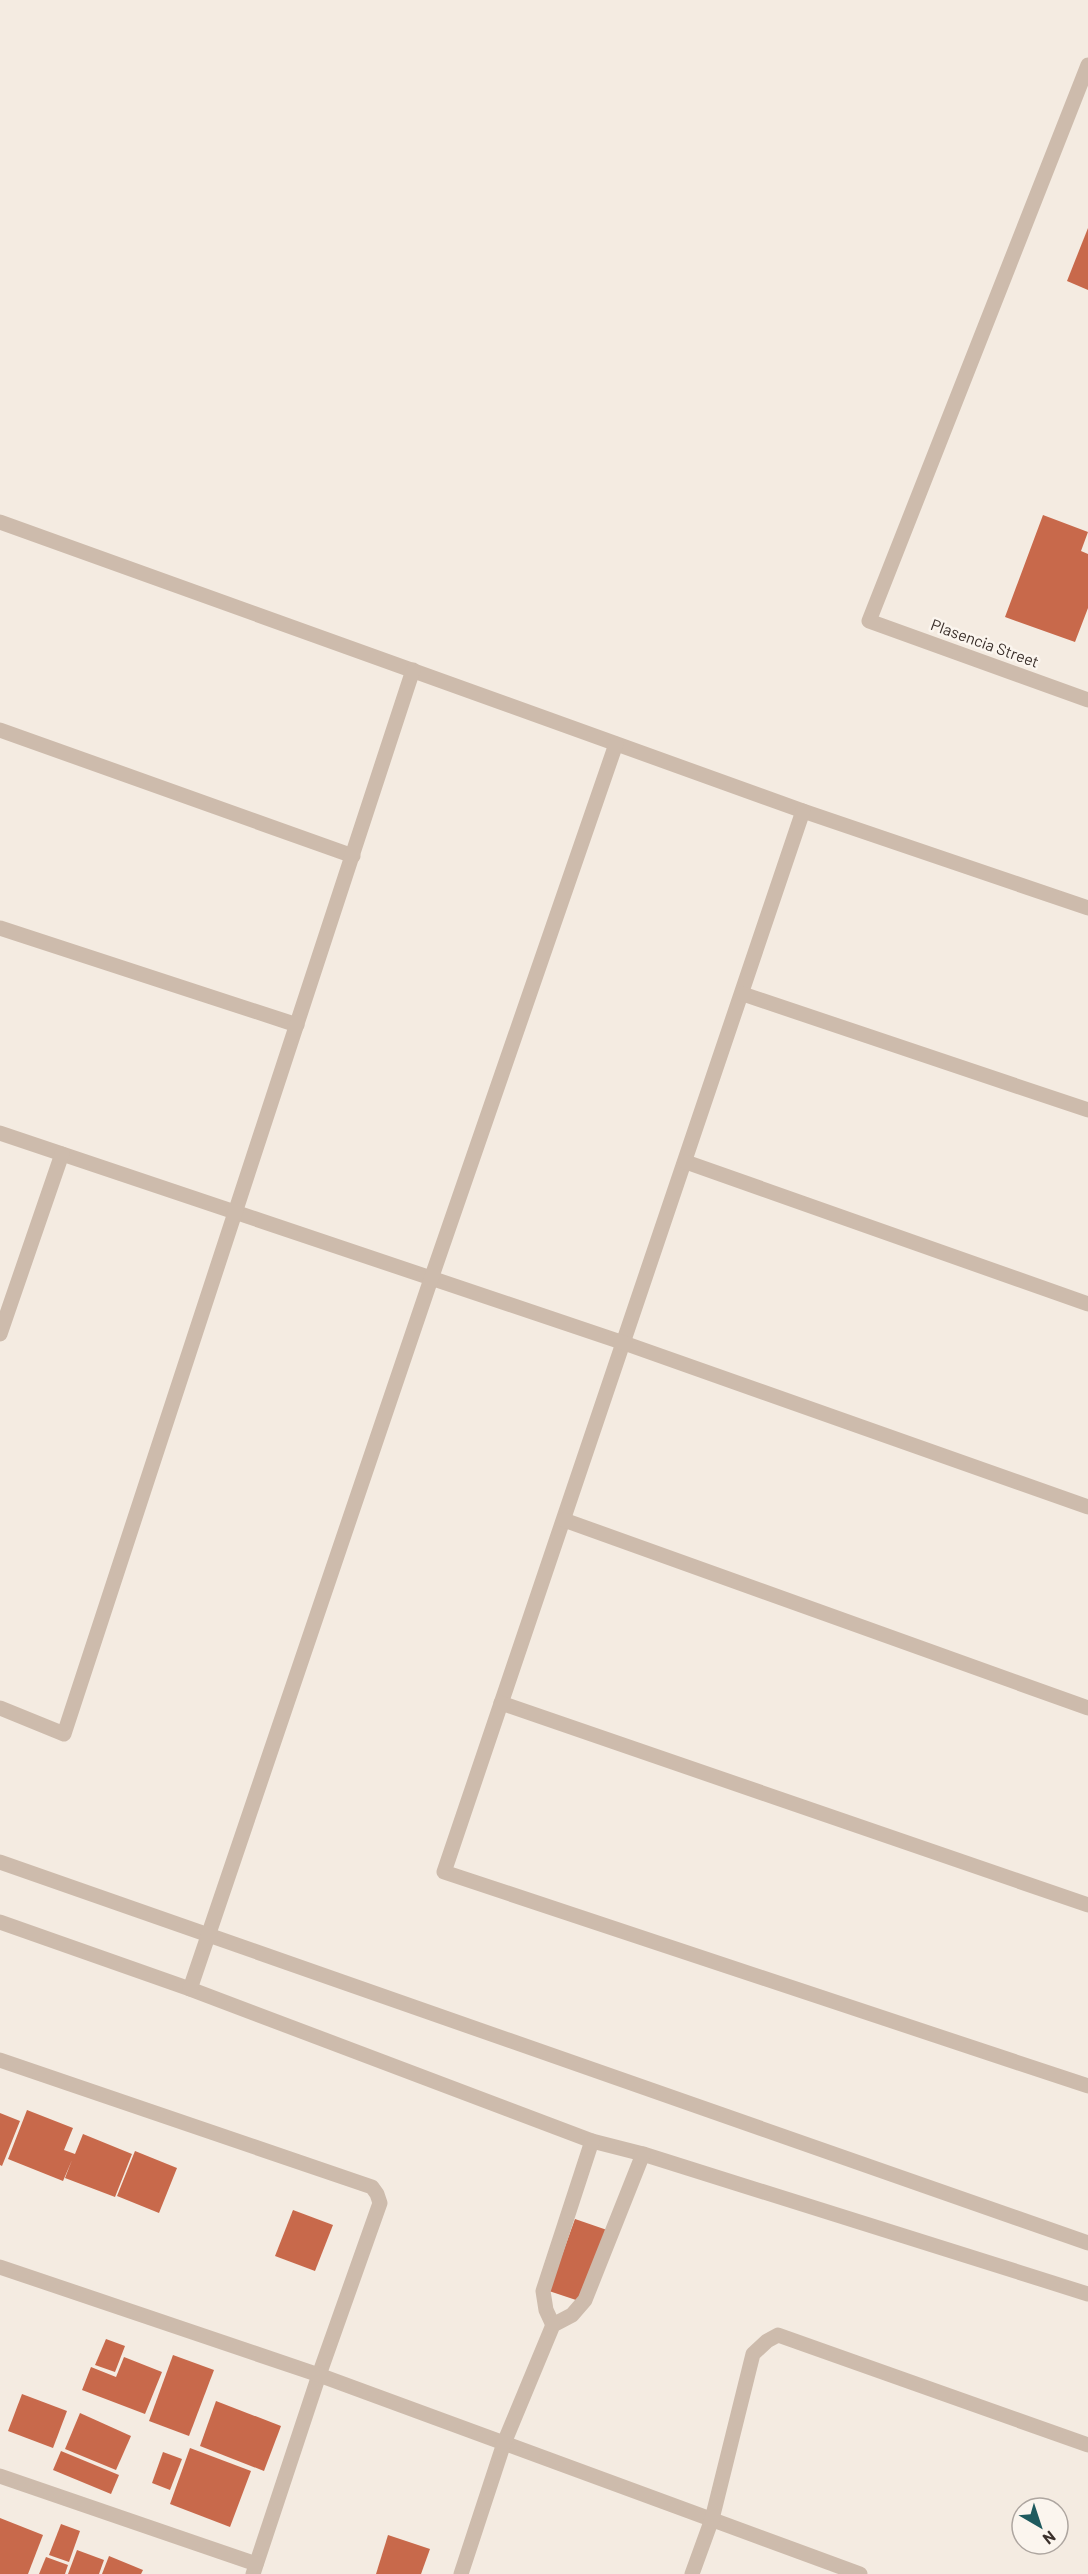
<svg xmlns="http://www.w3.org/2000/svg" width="1088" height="2574" font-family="Barlow,sans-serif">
  <rect width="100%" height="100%" fill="#f4ebe1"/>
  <g fill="#c8694b">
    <polygon points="1088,228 1088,290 1067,281"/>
    <polygon points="1043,515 1088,532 1081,551 1088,554 1088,608 1075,642 1005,617"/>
    <polygon points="27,2110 73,2128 64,2150 75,2154 83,2134 132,2154 115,2197 65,2178 72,2160 63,2181 8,2159"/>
    <polygon points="0,2113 20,2121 2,2166 0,2165"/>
    <polygon points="135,2151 177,2168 159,2213 117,2196"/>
    <polygon points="293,2210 333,2225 315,2271 275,2256"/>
    <polygon points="575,2219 607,2230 582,2302 549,2291"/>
    <polygon points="106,2339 125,2346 115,2372 95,2365"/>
    <polygon points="173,2355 214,2370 189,2436 149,2421"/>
    <polygon points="124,2357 162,2372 145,2414 82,2390 91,2367 116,2377"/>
    <polygon points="22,2394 67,2411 53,2448 8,2431"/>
    <polygon points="216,2401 281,2426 264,2471 200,2446"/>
    <polygon points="80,2413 131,2436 116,2470 65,2449"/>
    <polygon points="190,2448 251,2471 230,2527 170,2504"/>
    <polygon points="61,2451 119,2475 111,2494 53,2470"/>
    <polygon points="163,2452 182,2459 170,2490 152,2483"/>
    <polygon points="0,2518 43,2535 28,2574 0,2574"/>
    <polygon points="61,2524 80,2531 69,2562 49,2555"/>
    <polygon points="388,2535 430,2549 421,2574 376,2574"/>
    <polygon points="77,2550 104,2560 99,2574 68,2574"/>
    <polygon points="109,2556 143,2570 141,2574 102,2574"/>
    <polygon points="46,2557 68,2565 65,2574 39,2574"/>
  </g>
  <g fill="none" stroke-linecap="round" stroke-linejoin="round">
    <g stroke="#cdbbac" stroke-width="15">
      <polyline points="1088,65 869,621 1088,700"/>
      <polyline points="0,522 803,811 1088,908"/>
      <polyline points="0,730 353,856"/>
      <polyline points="803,811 444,1872 1088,2086"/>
      <polyline points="0,928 297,1025"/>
      <polyline points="743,994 1088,1110"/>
      <polyline points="0,1133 624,1343 1088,1507"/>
      <polyline points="686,1162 1088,1304"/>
      <polyline points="0,1334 62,1154"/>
      <polyline points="564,1520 1088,1708"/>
      <polyline points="501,1703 1088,1905"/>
      <polyline points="0,1708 64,1734 413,670"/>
      <polyline points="0,1862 1088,2243"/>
      <polyline points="0,1922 190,1989 592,2141 643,2154 1088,2294"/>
      <polyline points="190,1989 431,1279 616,744"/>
      <polyline points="0,2060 372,2187 377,2194 380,2203 319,2375 253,2574"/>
      <polyline points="0,2267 319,2375 860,2574"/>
      <polyline points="553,2325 546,2310 543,2291 592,2141"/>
      <polyline points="0,2476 256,2564"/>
      <polyline points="461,2574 504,2443 553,2325 572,2315 585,2300 643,2154"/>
      <polyline points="692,2574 712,2519 753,2354 767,2341 778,2335 1088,2445"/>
    </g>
  </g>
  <g text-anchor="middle" stroke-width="5" stroke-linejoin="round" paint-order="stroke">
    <g font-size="16" fill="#3b302b" stroke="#fbf5ee">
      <text transform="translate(985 643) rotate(20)" y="6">Plasencia Street</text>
    </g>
  </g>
  <g transform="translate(1040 2526) rotate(141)"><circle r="28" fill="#fbf5ee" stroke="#aea6a0" stroke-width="1.5"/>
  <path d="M0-4.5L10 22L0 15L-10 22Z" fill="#1f5a5e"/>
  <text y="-9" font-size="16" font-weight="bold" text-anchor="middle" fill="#3b302b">N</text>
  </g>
</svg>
